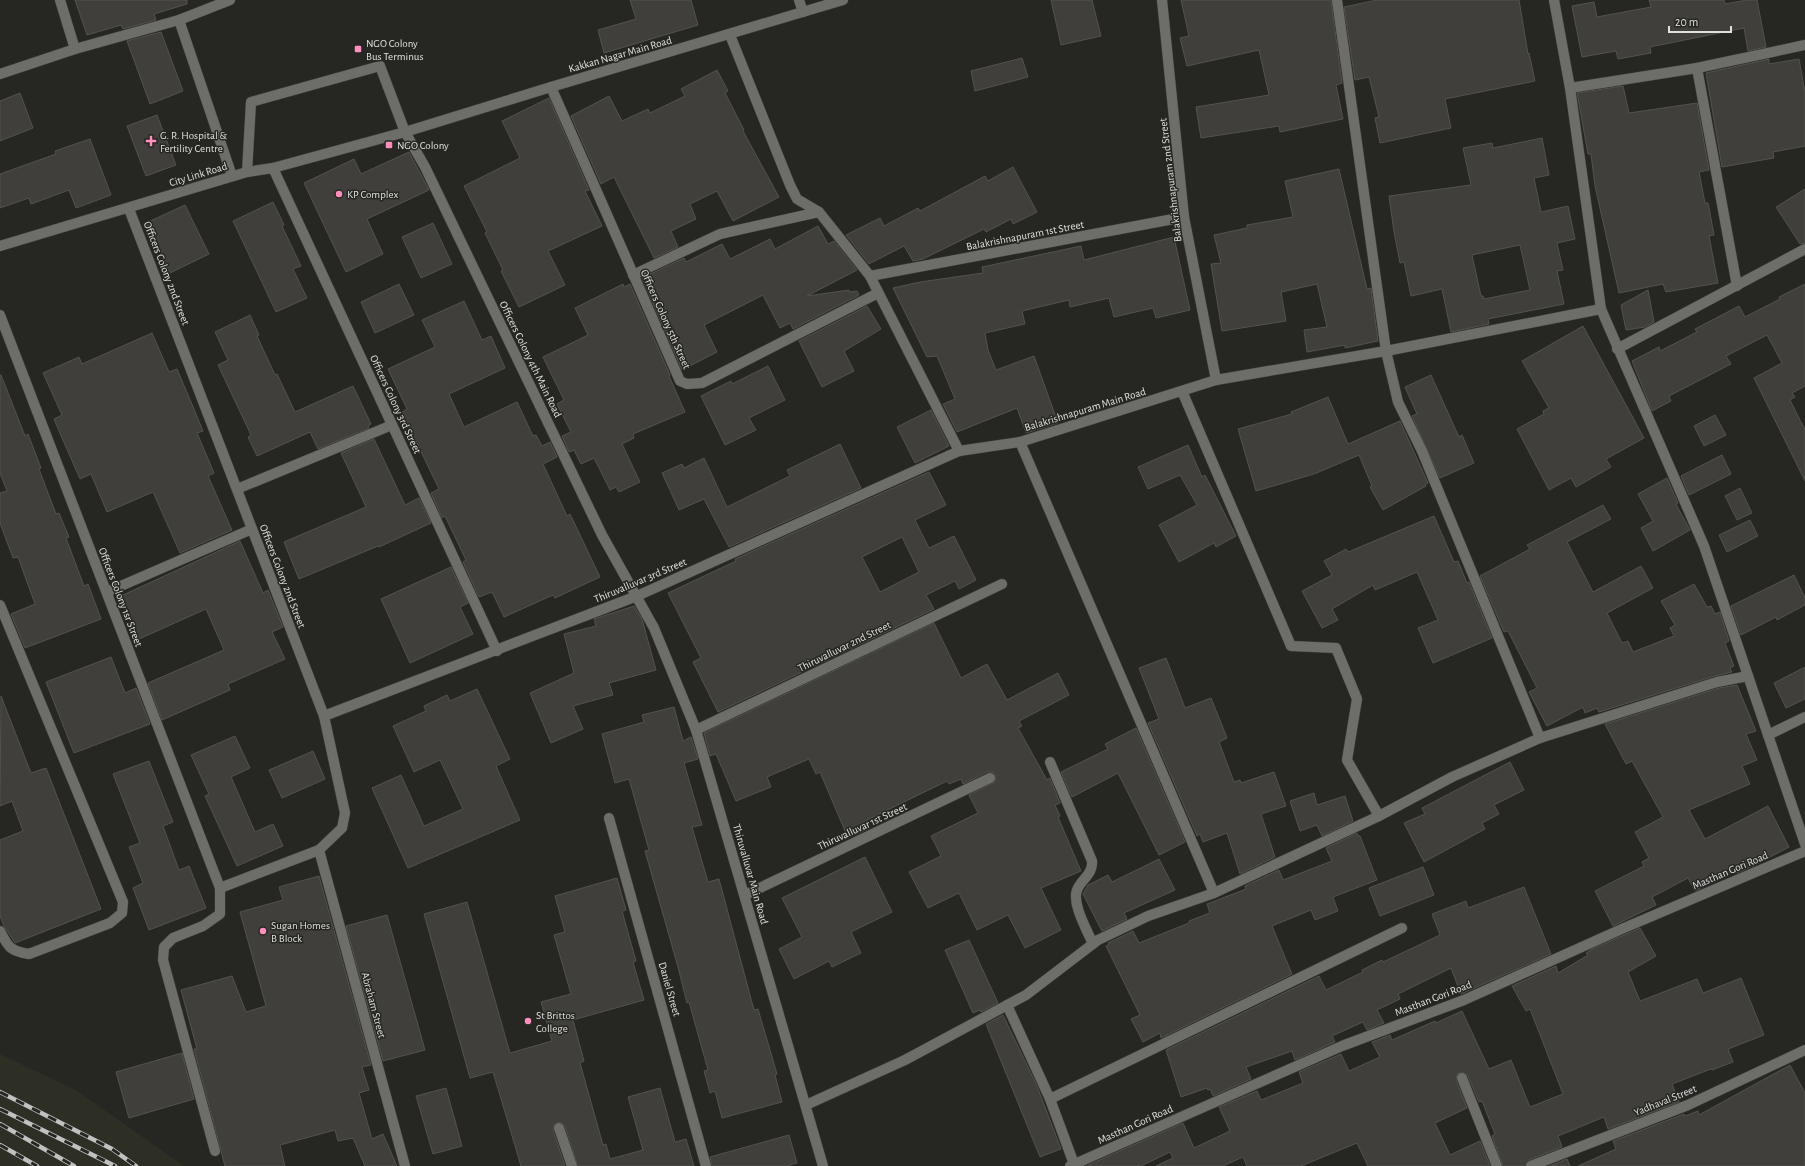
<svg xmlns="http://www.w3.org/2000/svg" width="1805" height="1166" font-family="'Alegreya Sans',sans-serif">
  <rect width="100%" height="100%" fill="#262623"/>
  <polygon fill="#2d2e24" points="0,1054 76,1090 184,1166 0,1166"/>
  <g fill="#403f3b" stroke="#53524e" fill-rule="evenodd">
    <polygon points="75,0 187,0 187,4 154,14 156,20 123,29 121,25 87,35"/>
    <polygon points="630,0 691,0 698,25 604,53 598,30 636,19"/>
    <polygon points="1051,0 1092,0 1101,36 1061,45"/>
    <polygon points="1181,0 1331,0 1342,83 1336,85 1343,119 1280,132 1279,126 1201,138 1196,107 1269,95 1259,50 1187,66 1180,38 1189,36"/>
    <polygon points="1377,0 1519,0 1528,54 1529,53 1535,81 1445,99 1451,128 1380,143 1375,118 1379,117 1369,77 1355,80 1344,7"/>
    <polygon points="1649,0 1724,0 1725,4 1747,0 1757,0 1766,47 1748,51 1744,28 1650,47 1651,53 1618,59 1616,51 1582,57 1572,6 1594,2 1597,17 1651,7"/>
    <polygon points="161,32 183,91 150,104 127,41"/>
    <polygon points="1022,58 1028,77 975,91 971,71"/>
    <polygon points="1769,59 1769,64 1799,59 1805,92 1805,146 1773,152 1774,158 1722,167 1706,73"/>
    <polygon points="717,70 728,91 725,93 744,130 743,131 779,197 733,221 717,191 690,204 696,219 671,231 678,247 654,258 614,177 601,184 571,116 609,96 622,121 648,109 650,113 685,96 681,89"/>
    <polygon points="1623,86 1629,113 1697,103 1709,170 1699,172 1705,203 1708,203 1714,235 1709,236 1718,283 1666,292 1663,284 1619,293 1595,186 1591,154 1588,154 1577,93"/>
    <polygon points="20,93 33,128 0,141 0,101"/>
    <polygon points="549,98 589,190 585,191 602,226 548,251 565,285 519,307 501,271 503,270 485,233 487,232 464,186 520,158 502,121"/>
    <polygon points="157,115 176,165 146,176 127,126"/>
    <path d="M1542,138L1549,175L1534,178L1541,212L1568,206L1575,239L1557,243L1563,270L1557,271L1564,304L1488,319L1489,324L1451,332L1442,289L1411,296L1404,262L1400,263L1394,232L1389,196L1471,185L1463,148L1492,143L1493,148ZM1520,245L1530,290L1484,299L1483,296H1481L1472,255Z"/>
    <polygon points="90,139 111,195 76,208 69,190 31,204 29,198 0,208 0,174 56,154 55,151"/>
    <polygon points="409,152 429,190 367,219 383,254 346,272 304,183 354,159 361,174"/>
    <polygon points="1013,167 1037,212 1013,224 1011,219 986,232 984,229 923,259 913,261 904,246 869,264 846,235 880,218 884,226 918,208 920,211 985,176 988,181"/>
    <polygon points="1339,169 1367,289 1371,288 1378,341 1345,348 1345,345 1307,352 1304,330 1327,327 1317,284 1281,292 1286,321 1222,331 1211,264 1221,263 1214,235 1247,228 1247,225 1293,217 1285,181"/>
    <polygon points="1805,189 1805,243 1800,244 1776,207"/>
    <polygon points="273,202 284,225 282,226 301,266 293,269 307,298 276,312 233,221"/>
    <polygon points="185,205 209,254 170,273 146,223"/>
    <polygon points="433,223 452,264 421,278 402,237"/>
    <polygon points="818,226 828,244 834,241 857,270 807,296 849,290 850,292 857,291 859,295 793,329 790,323 780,328 763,295 704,325 717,352 682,370 642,278 684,258 686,262 722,244 730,259 770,239 775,249"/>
    <polygon points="1174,237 1190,310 1156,318 1153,308 1114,317 1109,298 1070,307 1069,300 1022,311 1025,324 985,333 988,350 996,370 1034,356 1058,423 1026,433 1017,408 957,432 943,404 955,399 937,356 927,357 893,288 920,282 983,273 982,267 1081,246 1084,260"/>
    <polygon points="399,284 414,315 375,333 361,302"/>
    <polygon points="623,284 624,287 630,284 670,375 669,376 685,412 633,434 634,438 622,444 640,482 619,492 616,487 610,490 594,458 581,464 574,450 569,452 562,436 571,432 557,404 564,400 543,357 588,335 575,308"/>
    <polygon points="1805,284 1805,386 1792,393 1795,397 1790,400 1805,430 1805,481 1754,378 1782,363 1767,335 1726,356 1731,364 1669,396 1671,401 1652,411 1632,361 1659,347 1660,351 1697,332 1695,329 1739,306 1745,317 1780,299 1779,297"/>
    <polygon points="1648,290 1654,322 1645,327 1626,330 1621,305"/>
    <polygon points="464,301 482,340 491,336 505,368 449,394 464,427 517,402 533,436 536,435 542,446 550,442 557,457 543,464 567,516 570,514 600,577 555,598 553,595 504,617 492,592 479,597 463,562 466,560 445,516 442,518 431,493 439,489 402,412 407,409 388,369 435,347 422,320"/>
    <polygon points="867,306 881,329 844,351 854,371 822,387 799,341"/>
    <polygon points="250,315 259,335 257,336 275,375 277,374 295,412 353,386 371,424 368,426 369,428 318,449 310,432 257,456 248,437 251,435 218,365 228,360 215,332"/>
    <polygon points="1583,326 1644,438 1606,459 1611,467 1576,487 1571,478 1549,490 1517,429 1544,414 1543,411 1549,408 1522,361"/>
    <polygon points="152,333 169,372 177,369 191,402 203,431 197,433 214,473 208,476 232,530 180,553 153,492 107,512 91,474 80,479 56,424 54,419 62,415 43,373 79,357 82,364"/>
    <polygon points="768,366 785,400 749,418 756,430 725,445 701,396 731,381 732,384"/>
    <polygon points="0,375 1,375 25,436 28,434 41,468 39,469 56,514 59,513 69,537 66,538 84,586 88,584 101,619 25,648 11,614 35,604 18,557 13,558 0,523 0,493 7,491 0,473"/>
    <polygon points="1431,375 1459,437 1462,435 1474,463 1440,478 1412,416 1417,414 1405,387"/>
    <polygon points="1328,397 1348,444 1400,421 1428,483 1425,485 1426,486 1383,510 1370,487 1372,486 1359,455 1314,474 1256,491 1238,429 1292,414 1291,412"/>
    <polygon points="931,410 949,446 915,463 897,427"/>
    <polygon points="1715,415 1726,435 1704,446 1694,426"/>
    <polygon points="374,439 405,505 419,498 431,523 379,547 378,546 299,579 284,542 366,507 341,453"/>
    <polygon points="840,444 861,488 729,547 704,499 679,510 662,473 682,464 684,468 704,458 727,507 790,476 787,470"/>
    <polygon points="1188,445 1202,477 1205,475 1236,536 1216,547 1214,543 1179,562 1159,525 1197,505 1180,475 1148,489 1138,467"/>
    <polygon points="1722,455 1731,474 1689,495 1681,476"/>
    <path d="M929,472L946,505L915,520L929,548L954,536L976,580L959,589L955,581L926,595L934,609L718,712L693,662L701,658L668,593L736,561L735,559ZM902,537L919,572L880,592L862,557Z"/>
    <polygon points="1667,478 1678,503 1676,504 1690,530 1653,551 1641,528 1653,521 1638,494"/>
    <polygon points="1740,488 1752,513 1737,520 1725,496"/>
    <polygon points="1603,505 1611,519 1567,542 1593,592 1641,566 1653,588 1607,613 1622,643 1628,641 1633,652 1674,636 1670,628 1675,625 1661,601 1694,584 1707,607 1711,606 1715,614 1720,612 1729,641 1725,643 1734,666 1730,668 1732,672 1715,676 1599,712 1597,708 1585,713 1583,707 1547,726 1529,692 1537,688 1508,631 1504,632 1480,576 1530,549 1527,545"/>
    <polygon points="1434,516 1454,562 1458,561 1467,583 1469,582 1492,638 1433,663 1418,628 1438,620 1417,572 1375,590 1373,585 1332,609 1338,620 1322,628 1302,591 1332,575 1324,561 1346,549 1348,552"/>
    <polygon points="1750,520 1758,536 1727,552 1719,535"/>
    <polygon points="240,541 263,593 268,590 283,627 272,632 285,659 228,684 230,690 162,720 148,683 224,650 206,609 139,639 121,596"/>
    <polygon points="451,567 468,603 460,607 473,634 410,663 381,599"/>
    <polygon points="1794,575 1805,598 1805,605 1777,620 1776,617 1741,635 1731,606"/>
    <polygon points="634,606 642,619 656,670 609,683 613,695 573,706 583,729 551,743 530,693 574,673 564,634 596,626 594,619"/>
    <polygon points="934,623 961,678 987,664 1007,700 1058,673 1069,695 1019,721 1022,726 1018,728 1047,780 1050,778 1060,803 1055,805 1060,816 1058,817 1081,871 1041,888 1061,930 1025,948 1008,915 977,930 959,893 928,908 909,872 941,856 931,836 978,813 969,795 995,782 996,776 993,772 987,772 963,784 961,779 949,784 947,781 867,820 870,828 848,838 820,772 816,774 809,759 767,777 771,787 736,801 716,754 710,756 704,733"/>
    <polygon points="111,657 125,693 136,688 150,724 74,753 46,682"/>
    <polygon points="1166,658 1185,708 1211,698 1227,738 1219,742 1234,782 1240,780 1241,783 1274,772 1286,806 1261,814 1275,857 1240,874 1227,833 1203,842 1200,834 1197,836 1148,723 1159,719 1139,668"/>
    <polygon points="1805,667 1805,699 1786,708 1774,683"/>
    <polygon points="1737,685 1756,731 1746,734 1757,760 1742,766 1750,784 1689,810 1705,839 1768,806 1789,847 1753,866 1737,873 1735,871 1695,891 1688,878 1652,897 1656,905 1613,926 1595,891 1644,866 1642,862 1649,858 1635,832 1663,817 1632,761 1626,764 1605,724 1719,688"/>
    <polygon points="477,689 510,759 496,766 520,820 408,868 372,788 401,775 424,826 463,809 440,760 414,772 393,726 426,711 424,706 447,695 450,701"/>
    <polygon points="1,696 31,773 46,768 101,909 15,943 4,926 0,916 0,840 23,831 12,801 0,806"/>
    <polygon points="674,707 683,741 691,737 698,759 684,763 702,825 692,827 708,882 719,879 754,1010 758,1009 777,1074 775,1075 782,1102 722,1118 715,1091 710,1093 704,1071 708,1070 689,1002 687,1003 678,967 645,851 649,850 629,779 615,783 602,734 644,722 642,715"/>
    <polygon points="1136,728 1185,842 1159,855 1118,773 1072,797 1061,772 1108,749 1105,744"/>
    <polygon points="235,736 250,768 231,777 255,832 273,824 283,846 237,866 205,796 209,794 191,755"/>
    <polygon points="313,751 325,779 282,798 269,770"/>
    <polygon points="149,761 173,822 163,826 179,870 189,866 206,908 149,930 133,888 143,883 129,847 140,843 113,774"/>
    <polygon points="1510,762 1524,790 1494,805 1499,814 1482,823 1485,829 1424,862 1404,823 1425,814 1422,808"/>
    <polygon points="1314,793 1317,805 1345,796 1353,821 1322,836 1317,825 1300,831 1290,801"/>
    <polygon points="1357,833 1358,836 1360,836 1377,880 1333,897 1338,911 1315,920 1311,910 1272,926 1292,974 1161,1038 1160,1033 1143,1042 1131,1019 1140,1015 1106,946 1109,944 1108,943 1133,931 1139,943 1189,923 1189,921 1210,913 1207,904 1246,889 1245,886 1279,870 1283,880 1332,861 1326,848"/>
    <polygon points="865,857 892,912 851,932 861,953 832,967 829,961 794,979 779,949 802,937 782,898"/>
    <polygon points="1159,859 1175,890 1124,913 1127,919 1102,931 1083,894 1088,885 1108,875 1112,882"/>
    <polygon points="1423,867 1434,895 1380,916 1369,888"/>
    <polygon points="319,876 371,1065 362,1067 369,1090 359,1093 372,1139 383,1134 397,1166 365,1166 353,1138 338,1141 335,1130 280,1145 285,1166 225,1166 194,1049 197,1049 181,990 232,976 246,1012 266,1006 240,912 283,900 279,887"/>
    <polygon points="617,878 626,910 622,911 636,961 633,962 644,1000 573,1020 584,1061 580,1063 603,1145 606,1144 610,1159 643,1150 628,1097 660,1088 675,1142 686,1139 694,1166 578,1166 565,1126 560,1122 554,1124 553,1130 565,1166 521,1166 493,1072 470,1078 424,914 467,902 510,1053 552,1041 541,1002 571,994 554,935 565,932 555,896"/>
    <polygon points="1524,887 1551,954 1461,994 1451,968 1398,994 1400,999 1377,1010 1384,1023 1367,1030 1363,1022 1332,1036 1335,1042 1295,1060 1292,1051 1246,1067 1251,1079 1213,1096 1210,1089 1208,1090 1207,1088 1181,1097 1166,1050 1319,976 1326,990 1363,972 1362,970 1382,960 1383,962 1440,935 1432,914 1466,901 1468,908"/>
    <polygon points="387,915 425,1050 383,1061 346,926"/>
    <polygon points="1640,928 1656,956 1628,972 1640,1001 1697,979 1703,993 1741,978 1764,1035 1728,1049 1733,1062 1712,1070 1711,1069 1672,1084 1679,1102 1608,1129 1604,1117 1558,1136 1562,1147 1529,1160 1525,1166 1503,1166 1492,1136 1495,1134 1482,1101 1479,1102 1468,1076 1463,1072 1457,1074 1456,1080 1467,1108 1435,1123 1450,1155 1480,1141 1490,1166 1368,1166 1357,1143 1301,1166 1247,1166 1243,1157 1223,1166 1156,1166 1173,1158 1170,1152 1141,1166 1086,1166 1183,1123 1194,1148 1230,1131 1219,1107 1257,1091 1261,1100 1303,1083 1299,1072 1341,1054 1349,1071 1380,1057 1372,1042 1390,1035 1392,1040 1435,1021 1436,1023 1462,1011 1489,1069 1511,1060 1530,1107 1563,1094 1530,1009 1526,1011 1512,986 1556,966 1558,973 1588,955 1586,953 1592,949"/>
    <polygon points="969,940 998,1003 981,1012 980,1010 973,1013 945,950"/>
    <polygon points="1003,1015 1037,1086 1061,1149 1040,1157 986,1024"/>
    <polygon points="182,1053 194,1099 129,1118 116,1072"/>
    <polygon points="1790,1065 1805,1093 1805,1166 1578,1166 1616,1149 1613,1141 1684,1114 1685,1116 1698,1111 1699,1115"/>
    <polygon points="446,1088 462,1146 433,1154 416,1096"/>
    <polygon points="789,1135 797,1163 786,1166 712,1166 710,1157"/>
    <polygon points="1567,1159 1570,1166 1549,1166"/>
  </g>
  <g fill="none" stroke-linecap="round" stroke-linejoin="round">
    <defs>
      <polyline id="service" points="247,172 251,102 380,66 405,132"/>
      <g id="minor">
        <polyline points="60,0 75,49"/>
        <polyline points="799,0 803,12"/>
        <polyline points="1162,0 1184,217 1216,380"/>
        <polyline points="1337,0 1386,351 1398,402 1422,451 1540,738"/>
        <polyline points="1554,0 1570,88 1601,309 1704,546 1805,844"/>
        <polyline points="179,20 232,176"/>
        <polyline points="730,35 790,185 797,199 819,212 870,276 959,451"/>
        <polyline points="1697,68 1737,286"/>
        <polyline points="0,74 75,49 179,20 230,0"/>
        <polyline points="551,87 680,381 687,384 702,383 878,293"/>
        <polyline points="1570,88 1697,68 1805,45"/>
        <polyline points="405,132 425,167 602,535 654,628 696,730 823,1166"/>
        <polyline points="273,168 497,651"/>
        <polyline points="129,209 324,716 345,813 342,828 319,850 220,888"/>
        <polyline points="633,275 720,234 819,212"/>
        <polyline points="870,276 1184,217"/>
        <polyline points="0,315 220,888 220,914 203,926 173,938 164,947 163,960 215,1151"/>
        <polyline points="1617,349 1805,249"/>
        <polyline points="1182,391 1291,646 1336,648 1357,699 1347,760 1379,816"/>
        <polyline points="1020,442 1214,893"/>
        <polyline points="237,489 392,425"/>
        <polyline points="107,592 252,529"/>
        <path d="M0,605L123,902L122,913L110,923L29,954C10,951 8,947 0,931"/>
        <polyline points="324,716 637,596 959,451 1020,442 1216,380 1386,351 1601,309"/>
        <polyline points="696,730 1002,584"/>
        <polyline points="1768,735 1805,717"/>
        <path d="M1050,762L1092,861C1093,874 1083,878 1078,888C1070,901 1087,930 1093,944"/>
        <polyline points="609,818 706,1166"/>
        <polyline points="319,850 405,1166"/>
        <polyline points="745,895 990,778"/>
        <polyline points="1007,1005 1050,1099"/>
        <polyline points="1462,1078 1497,1166"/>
        <polyline points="806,1105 905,1060 1026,995 1098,940 1148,916 1214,893 1379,816 1452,777 1540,738 1717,682 1748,676"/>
        <polyline points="559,1128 572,1166"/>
        <polyline points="1074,1164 1050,1099 1402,928"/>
        <polyline points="1070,1166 1342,1046 1464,1000 1624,928 1805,851"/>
        <polyline points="1531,1166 1688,1105 1805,1050"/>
      </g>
      <polyline id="tertiary" points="0,246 247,172 273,168 405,132 551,87 843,0"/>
    </defs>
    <use href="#service" stroke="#41413e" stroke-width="11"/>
    <use href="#minor" stroke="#41413e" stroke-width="11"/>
    <use href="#tertiary" stroke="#41413e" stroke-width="11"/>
    <use href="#service" stroke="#6d6d69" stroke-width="10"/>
    <use href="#minor" stroke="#6d6d69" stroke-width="10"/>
    <use href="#tertiary" stroke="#6d6d69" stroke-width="10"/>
    <defs>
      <g id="rail">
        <polyline points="0,1092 112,1149 136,1166"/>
        <polyline points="0,1109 115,1166"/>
        <polyline points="0,1124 74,1166"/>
        <polyline points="0,1145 37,1166"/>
      </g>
    </defs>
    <use href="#rail" stroke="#c1c2bf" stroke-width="4.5"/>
    <use href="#rail" stroke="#262623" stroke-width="3" stroke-dasharray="9" stroke-linecap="butt"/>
  </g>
  <g fill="#fd8ebe" stroke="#262623" stroke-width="1.5">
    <rect x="354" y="45" width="8" height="8" rx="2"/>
    <path d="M149 135h4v4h4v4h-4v4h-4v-4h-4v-4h4z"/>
    <rect x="385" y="141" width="8" height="8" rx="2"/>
    <circle cx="339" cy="194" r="4"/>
    <circle cx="263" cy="931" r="4"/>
    <circle cx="528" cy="1021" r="4"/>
  </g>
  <g text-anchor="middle" stroke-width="3" stroke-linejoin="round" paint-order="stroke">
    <g font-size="11" fill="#e0e1de" stroke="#262623" text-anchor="start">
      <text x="366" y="47">NGO Colony<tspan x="366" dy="13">Bus Terminus</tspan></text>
      <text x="160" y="139">G. R. Hospital &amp;<tspan x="160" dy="13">Fertility Centre</tspan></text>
      <text x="397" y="149">NGO Colony</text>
      <text x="347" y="198">KP Complex</text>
      <text x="271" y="929">Sugan Homes<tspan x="271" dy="13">B Block</tspan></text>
      <text x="536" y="1019">St Brittos<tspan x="536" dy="13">College</tspan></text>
    </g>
    <g font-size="11" fill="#e0e1de" stroke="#262623">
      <text transform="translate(620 54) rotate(-16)" y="4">Kakkan Nagar Main Road</text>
      <text transform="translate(198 174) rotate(-17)" y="4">City Link Road</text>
      <text transform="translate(1170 180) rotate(-97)" y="4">Balakrishnapuram 2nd Street</text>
      <text transform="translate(1025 235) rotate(-11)" y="4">Balakrishnapuram 1st Street</text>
      <text transform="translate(167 273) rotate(69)" y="4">Officers Colony 2nd Street</text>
      <text transform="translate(666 319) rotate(66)" y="4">Officers Colony 5th Street</text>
      <text transform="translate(531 359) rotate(64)" y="4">Officers Colony 4th Main Road</text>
      <text transform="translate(396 404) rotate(65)" y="4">Officers Colony 3rd Street</text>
      <text transform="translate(1085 409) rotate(-17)" y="4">Balakrishnapuram Main Road</text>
      <text transform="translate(283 576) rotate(69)" y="4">Officers Colony 2nd Street</text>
      <text transform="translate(640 580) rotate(-23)" y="4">Thiruvalluvar 3rd Street</text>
      <text transform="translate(121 597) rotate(69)" y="4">Officers Colony 1sr Street</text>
      <text transform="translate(844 646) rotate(-26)" y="4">Thiruvalluvar 2nd Street</text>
      <text transform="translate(862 826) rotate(-25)" y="4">Thiruvalluvar 1st Street</text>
      <text transform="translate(1730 870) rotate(-23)" y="4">Masthan Gori Road</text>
      <text transform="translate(751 874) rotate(74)" y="4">Thiruvalluvar Main Road</text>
      <text transform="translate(670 989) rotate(74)" y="4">Daniel Street</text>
      <text transform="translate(1433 998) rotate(-21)" y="4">Masthan Gori Road</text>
      <text transform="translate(374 1005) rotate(75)" y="4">Abraham Street</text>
      <text transform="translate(1665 1100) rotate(-22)" y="4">Yadhaval Street</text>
      <text transform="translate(1135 1124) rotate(-24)" y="4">Masthan Gori Road</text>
    </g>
  </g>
  <path d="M1669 26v6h62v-6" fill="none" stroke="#e0e1de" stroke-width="2"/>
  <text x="1675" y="26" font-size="12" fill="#e0e1de" stroke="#262623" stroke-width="3" paint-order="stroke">20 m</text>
</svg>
